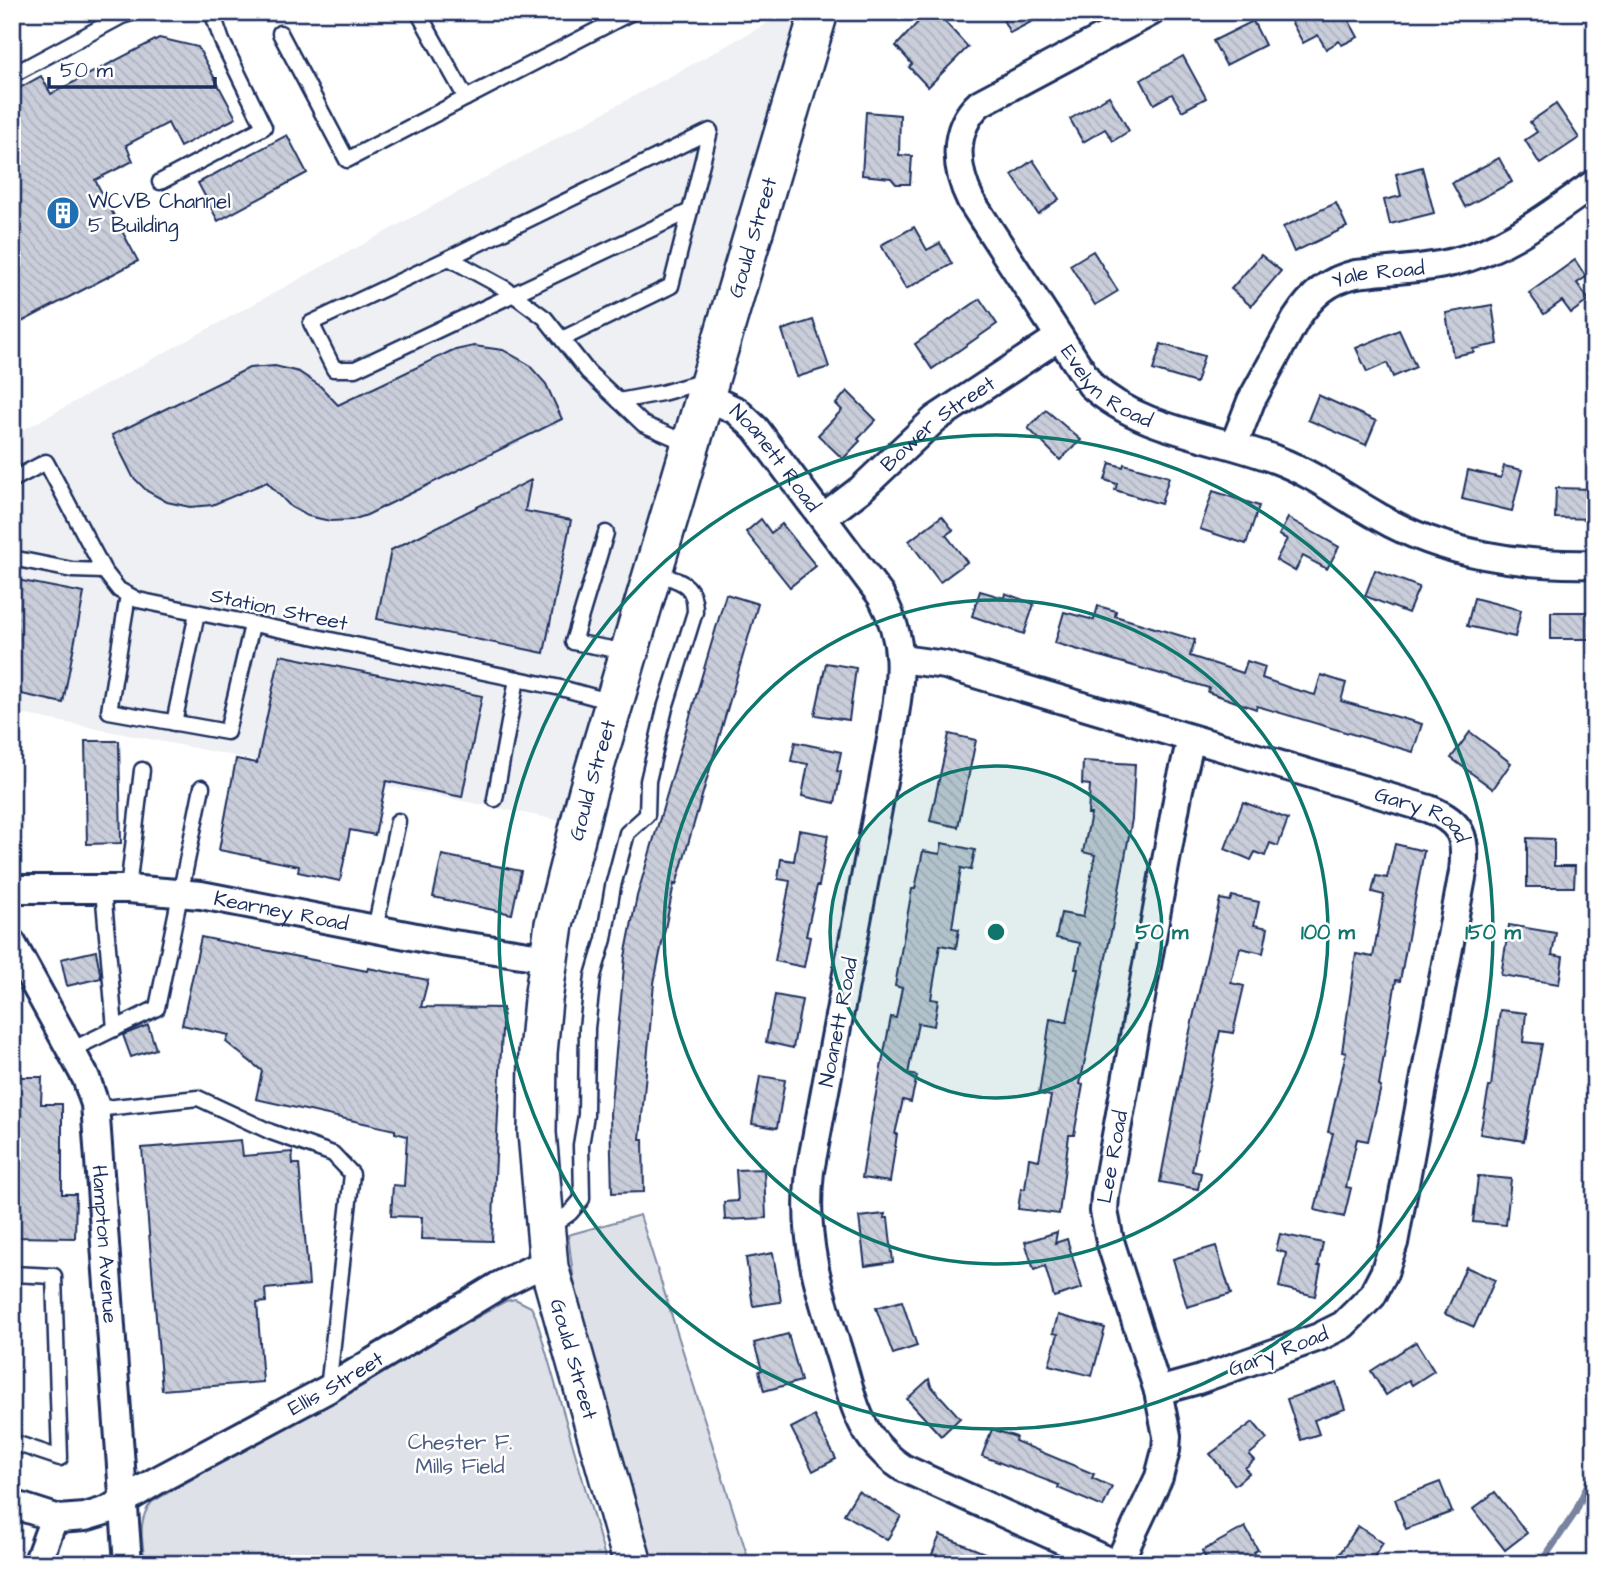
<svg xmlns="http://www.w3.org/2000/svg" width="1607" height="1576" font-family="'Architects Daughter',sans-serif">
  <defs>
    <pattern id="building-back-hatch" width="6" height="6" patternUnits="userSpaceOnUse" patternTransform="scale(1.75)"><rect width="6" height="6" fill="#caceda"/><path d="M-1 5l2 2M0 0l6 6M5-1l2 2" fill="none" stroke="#adb1be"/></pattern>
  </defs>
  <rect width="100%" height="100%" fill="#fff"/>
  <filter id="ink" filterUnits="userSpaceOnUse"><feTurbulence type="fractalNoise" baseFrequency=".0143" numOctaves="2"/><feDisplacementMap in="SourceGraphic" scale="14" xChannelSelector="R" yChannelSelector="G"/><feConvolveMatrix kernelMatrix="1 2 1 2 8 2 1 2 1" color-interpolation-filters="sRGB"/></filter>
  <g filter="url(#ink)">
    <polygon fill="#eff0f4" points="788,12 807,12 568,822 12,712 12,436"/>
    <g fill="#dee1e7" stroke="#7c88a2" stroke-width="2">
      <polygon points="640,1215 750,1564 649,1564 576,1298 568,1235"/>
      <path d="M515,1299L531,1307L536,1317L607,1564H145C143,1542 136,1520 152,1502L506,1301Z"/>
    </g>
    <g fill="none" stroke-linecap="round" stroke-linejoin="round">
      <polyline stroke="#77839f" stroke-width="7" points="1540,1564 1575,1513 1595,1468"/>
    </g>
    <g fill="url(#building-back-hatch)" stroke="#1b2f5e" stroke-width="2">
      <polygon points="932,12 936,12 968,47 928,87 909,67 912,64 896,46 920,20 922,21"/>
      <polygon points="999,12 1050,12 1010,33"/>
      <polygon points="1286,12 1344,12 1358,37 1342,45 1339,41 1326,49 1318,35 1303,43"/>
      <polygon points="1253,21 1265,45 1226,65 1213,41"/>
      <polygon points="159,38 198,47 236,118 180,147 168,123 126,145 133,161 95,180 138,261 12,327 12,92 41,76 51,94"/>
      <polygon points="1183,56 1206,98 1182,111 1172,94 1154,104 1141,80"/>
      <polygon points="1109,96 1129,131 1113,141 1105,129 1083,142 1070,119"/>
      <polygon points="1556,104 1579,138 1540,164 1525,140 1537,132 1530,122"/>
      <polygon points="866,112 900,115 899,155 912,156 910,184 896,184 891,178 862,175"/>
      <polygon points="287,135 307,173 218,221 198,183"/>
      <polygon points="1499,158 1512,182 1465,207 1452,183"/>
      <polygon points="1033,160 1059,199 1038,214 1012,175"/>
      <polygon points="1422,167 1434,213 1390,224 1384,200 1401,196 1396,174"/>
      <polygon points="1336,203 1347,227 1294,252 1283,227"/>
      <polygon points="914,227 927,250 940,243 952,264 906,289 881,245"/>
      <polygon points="1093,251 1118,291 1095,305 1070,265"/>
      <polygon points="1261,255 1281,271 1251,306 1231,289"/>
      <polygon points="1575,260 1586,277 1577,283 1589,300 1571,313 1562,301 1544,314 1529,293"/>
      <polygon points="980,299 997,324 932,369 915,344"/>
      <polygon points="1492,305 1498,344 1473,349 1474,352 1453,356 1446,313"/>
      <polygon points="813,320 829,367 797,377 782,330"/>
      <polygon points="1399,330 1416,367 1393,377 1387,363 1367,372 1356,348"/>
      <polygon points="1161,344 1204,356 1196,383 1153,370"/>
      <polygon points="474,346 503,350 528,364 546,384 562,419 367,515 352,520 330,521 308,516 291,507 267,482 212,505 190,507 167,502 147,491 133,477 112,435 249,368 275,366 299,372 320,386 338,405 451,351"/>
      <polygon points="847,391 876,420 858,439 860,441 843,459 818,435 842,410 836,404"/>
      <polygon points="1318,395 1376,421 1366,445 1308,420"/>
      <polygon points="1046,410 1081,440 1060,460 1028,428"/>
      <polygon points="1110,463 1123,467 1124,464 1169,477 1161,504 1115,490 1117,484 1105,480"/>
      <polygon points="1504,466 1522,470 1512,511 1462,499 1468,470 1501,478"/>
      <polygon points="531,480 525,511 571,520 544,653 377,619 391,550"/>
      <polygon points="1556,488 1595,489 1595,519 1555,518"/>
      <polygon points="1213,491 1259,506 1246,544 1200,529"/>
      <polygon points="942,516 953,530 946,535 967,562 940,582 909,541"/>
      <polygon points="1288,518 1339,547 1327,569 1303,556 1295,571 1276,560 1287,539 1279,535"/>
      <polygon points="761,519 771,533 782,524 816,566 790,587 746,532"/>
      <polygon points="1375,570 1419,587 1408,613 1365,596"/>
      <polygon points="12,579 84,593 63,703 12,692"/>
      <polygon points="980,591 1004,598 1005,593 1034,604 1024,634 972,616"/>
      <polygon points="726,594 758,604 676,885 674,884 654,983 640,1139 643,1139 644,1192 612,1193 610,1114 625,957 637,896"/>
      <polygon points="1474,598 1521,610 1515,637 1467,626"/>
      <polygon points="1098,606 1116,611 1115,616 1195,640 1190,656 1243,673 1247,661 1265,667 1262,678 1293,689 1315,695 1321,675 1346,683 1341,701 1422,724 1413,752 1257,706 1256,709 1208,692 1209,688 1055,643 1064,612 1094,620"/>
      <rect x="1551" y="612" width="44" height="27"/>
      <polygon points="280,655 482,696 462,797 386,781 375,835 350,830 340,881 298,872 299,866 219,850 236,759 257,763"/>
      <polygon points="826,663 856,668 849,720 815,715"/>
      <polygon points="1470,732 1511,763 1493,789 1451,758"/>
      <polygon points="949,734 976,740 958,827 930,821"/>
      <polygon points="85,741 119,741 121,843 87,844"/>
      <polygon points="795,742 841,752 837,771 841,772 835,803 802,796 808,764 791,761"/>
      <polygon points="1083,761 1135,764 1133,800 1132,819 1113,923 1080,1084 1083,1085 1074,1135 1069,1135 1059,1214 1018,1209 1021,1189 1025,1189 1029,1158 1039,1160 1051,1096 1039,1094 1050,1019 1067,1022 1078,969 1075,969 1080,943 1056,938 1061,913 1083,917 1095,855 1083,852 1091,814 1088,814 1090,785 1082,784"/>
      <polygon points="1243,802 1288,819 1278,846 1270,843 1265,856 1255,852 1251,860 1225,849"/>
      <polygon points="799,830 828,835 819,886 817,886 806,936 810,937 804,967 775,961 790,881 778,879 781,859 794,861"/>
      <polygon points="1527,838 1554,839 1554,866 1575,866 1574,887 1527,887"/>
      <polygon points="942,843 975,850 971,870 961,868 952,928 959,929 956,948 940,945 931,999 938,1000 934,1026 918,1023 908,1074 917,1076 911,1102 903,1100 895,1134 897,1134 890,1182 862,1178 872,1114 891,1017 896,1018 902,988 895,986 912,889 915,889 923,851 940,854"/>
      <polygon points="1395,844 1424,851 1400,981 1396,980 1379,1086 1381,1087 1368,1141 1357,1139 1346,1187 1351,1188 1344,1217 1315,1210 1333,1133 1328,1132 1346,1053 1342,1052 1356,954 1373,957 1384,895 1372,892 1376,876 1387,878"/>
      <polygon points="442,855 521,871 512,914 433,897"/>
      <polygon points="1232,896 1259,902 1254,925 1268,928 1263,953 1240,948 1231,983 1244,986 1233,1033 1220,1031 1192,1171 1201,1173 1198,1189 1160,1182 1185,1053 1220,899 1230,901"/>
      <polygon points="1509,925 1556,933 1552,955 1563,957 1559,984 1501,975"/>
      <polygon points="201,937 367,971 368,968 428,980 421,1007 503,1008 492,1241 421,1239 422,1217 391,1216 393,1185 404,1186 407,1136 395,1133 395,1130 256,1099 262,1071 226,1042 229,1035 182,1025"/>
      <polygon points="96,951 101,978 67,986 61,959"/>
      <polygon points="775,995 802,1000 793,1048 766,1042"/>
      <polygon points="1500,1010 1526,1013 1523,1042 1542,1044 1524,1141 1480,1134 1489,1087 1491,1087"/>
      <polygon points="148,1025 156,1049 131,1057 123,1035"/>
      <polygon points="760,1076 785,1080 777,1128 752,1124"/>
      <polygon points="12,1077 42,1077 41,1104 62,1104 62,1194 76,1194 75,1238 12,1237"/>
      <polygon points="241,1140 243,1156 292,1152 293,1164 299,1164 309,1285 265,1289 266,1302 257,1303 263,1382 162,1390 142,1148"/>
      <polygon points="764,1169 766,1218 725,1220 724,1202 738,1201 736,1170"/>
      <polygon points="1478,1176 1511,1179 1506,1225 1473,1222"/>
      <polygon points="885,1214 884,1218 888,1218 893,1262 865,1266 859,1217"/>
      <polygon points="1057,1232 1055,1243 1067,1239 1082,1288 1054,1297 1045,1266 1034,1270 1025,1242"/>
      <polygon points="1280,1234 1323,1243 1318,1266 1321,1266 1315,1296 1279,1287 1286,1253 1276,1250"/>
      <polygon points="1216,1246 1231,1294 1187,1307 1173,1259"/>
      <polygon points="773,1253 781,1302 753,1306 746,1258"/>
      <polygon points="1466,1267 1495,1280 1474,1327 1445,1314"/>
      <polygon points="902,1301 917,1346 893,1354 876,1308"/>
      <polygon points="1058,1315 1105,1328 1092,1376 1049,1365 1058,1334 1053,1333"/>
      <polygon points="788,1334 801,1381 764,1391 759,1371 762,1370 754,1343"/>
      <polygon points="1416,1342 1434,1371 1412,1385 1409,1380 1386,1395 1371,1371"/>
      <polygon points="929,1379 931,1386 960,1418 941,1436 907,1399"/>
      <polygon points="1336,1382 1345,1409 1314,1420 1319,1434 1301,1440 1287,1399"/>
      <polygon points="814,1416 836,1459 813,1471 791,1428"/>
      <polygon points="1253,1422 1267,1439 1249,1455 1254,1460 1245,1468 1249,1473 1235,1485 1210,1454"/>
      <polygon points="992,1429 1016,1437 1015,1441 1094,1474 1092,1478 1112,1487 1103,1507 1058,1488 1059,1485 982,1456"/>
      <polygon points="1440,1482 1452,1512 1406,1529 1395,1499"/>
      <polygon points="858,1491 901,1516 887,1540 844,1514"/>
      <polygon points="1495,1492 1527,1533 1505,1550 1473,1509"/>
      <polygon points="1358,1526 1383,1543 1369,1564 1333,1564"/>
      <polygon points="1245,1527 1258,1550 1254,1552 1260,1564 1209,1564 1202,1551"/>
      <polygon points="940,1535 1009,1563 1009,1564 928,1564"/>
    </g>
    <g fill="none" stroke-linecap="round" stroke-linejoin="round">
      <defs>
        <g id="service">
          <polyline points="280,33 347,160 466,98 418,12"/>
          <polyline points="12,75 122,16 135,12"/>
          <polyline points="466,98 632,12"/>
          <polyline points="160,182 264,127 222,41 212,12"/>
          <polyline points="449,258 710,131 690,211 355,369 334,369 311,323 449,258 506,289 545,318 588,372 619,401"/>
          <polyline points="562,339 671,286 690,211"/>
          <polyline points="689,444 643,424 619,401 662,393 705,381"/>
          <polyline points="12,480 46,462 104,571 119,590 138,600 561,688 612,702"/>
          <polyline points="606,533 573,642 628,652"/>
          <polyline points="12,558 72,570 104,571"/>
          <polyline points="128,595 109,711 227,732 252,625"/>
          <polyline points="174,723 197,613"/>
          <polyline points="495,799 517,679"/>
          <polyline points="103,889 115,1029"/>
          <polyline points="128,889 142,770"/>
          <polyline points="375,929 398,821"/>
          <polyline points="71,1050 157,1008 202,787"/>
          <polyline points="96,1109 198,1098 271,1132 333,1154 352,1174 328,1389"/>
          <path d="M549,1228L570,1213L582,1199L581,1145L586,1115L587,1028L593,976L604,939L613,886L627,833L647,815L648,781L665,708L695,612C695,581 679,582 654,572"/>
          <polyline points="12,1274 54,1276 60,1458 12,1442"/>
        </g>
        <g id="minor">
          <path id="s1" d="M1151,12L980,103C951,129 955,169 971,201L1091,385C1141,431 1215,436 1277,460C1314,474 1345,498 1379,517C1443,554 1522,566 1595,564"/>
          <path id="s2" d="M705,396L737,411L756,429L881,596C908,646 900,681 892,734L810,1171C802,1243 820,1293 841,1359C849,1386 855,1416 872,1439C880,1450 891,1460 903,1468L1115,1564"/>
          <path id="s3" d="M1234,445L1251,401L1296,319C1311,296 1328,280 1356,274C1388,270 1421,270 1453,262C1506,250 1551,213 1595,183"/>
          <path id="s4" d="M823,518L861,489L935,419L1059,337"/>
          <path id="s5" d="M901,659L945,665L1429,809C1462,822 1467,837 1463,872L1394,1243L1384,1273L1372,1296L1343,1325L1319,1337L1198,1380L1158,1391"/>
          <path id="s6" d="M12,889H128L201,895L447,943L549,958"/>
          <path id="s7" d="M12,943L86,1078L95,1104L128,1564"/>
          <path id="s8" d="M12,1504L59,1519L85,1517L108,1510L156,1481L328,1389L498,1286L530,1270L543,1266L549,1267"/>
          <polyline points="37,1564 54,1518"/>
          <path id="s9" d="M1118,1564L1159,1477L1166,1450L1167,1436L1158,1391L1110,1241L1104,1211L1105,1196L1179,789L1191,739"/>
        </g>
        <g id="secondary">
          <path id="s10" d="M633,1564L549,1267L537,1133L538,1053L543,1000L554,924L588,791L819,12"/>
        </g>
      </defs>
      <use href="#service" stroke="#1b2f5e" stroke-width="19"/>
      <use href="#minor" stroke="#1b2f5e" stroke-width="32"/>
      <use href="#secondary" stroke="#1b2f5e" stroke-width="42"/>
      <use href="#service" stroke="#fff" stroke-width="14"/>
      <use href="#minor" stroke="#fff" stroke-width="26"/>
      <use href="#secondary" stroke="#fff" stroke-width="37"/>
    </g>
  </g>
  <circle cx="996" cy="932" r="166" fill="#0f766e" fill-opacity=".12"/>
  <g fill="none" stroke="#0f766e" stroke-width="3.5">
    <circle cx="996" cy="932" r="166"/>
    <circle cx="996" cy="932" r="332"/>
    <circle cx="996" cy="932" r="497"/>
  </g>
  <defs>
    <symbol id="building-disc" viewBox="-11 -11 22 22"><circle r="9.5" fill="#1f6fb2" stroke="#fff"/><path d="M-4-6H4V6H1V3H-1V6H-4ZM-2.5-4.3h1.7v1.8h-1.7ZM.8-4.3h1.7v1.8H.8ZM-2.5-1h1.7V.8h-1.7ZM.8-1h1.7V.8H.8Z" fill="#fff"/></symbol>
  </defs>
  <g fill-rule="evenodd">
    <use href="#building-disc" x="44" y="194" width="38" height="38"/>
  </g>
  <g text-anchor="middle" stroke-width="5" stroke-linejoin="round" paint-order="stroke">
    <g font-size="21" fill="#1b2f5e" stroke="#fff" text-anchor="start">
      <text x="88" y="208">WCVB Channel<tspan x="88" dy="24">5 Building</tspan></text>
    </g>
    <g font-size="21" fill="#1b2f5e" stroke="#fff">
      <text dy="7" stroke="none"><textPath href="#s10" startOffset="1368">Gould Street</textPath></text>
      <text dy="7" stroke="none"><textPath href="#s3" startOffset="240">Yale Road</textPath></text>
      <text dy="7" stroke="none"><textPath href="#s1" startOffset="532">Evelyn Road</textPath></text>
      <text dy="7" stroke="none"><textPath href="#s4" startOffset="149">Bower Street</textPath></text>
      <text dy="7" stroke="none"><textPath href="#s2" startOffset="96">Noanett Road</textPath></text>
      <text transform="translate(279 609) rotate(12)" y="7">Station Street</text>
      <text dy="7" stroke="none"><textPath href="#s10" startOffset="802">Gould Street</textPath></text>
      <text dy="7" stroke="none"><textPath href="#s5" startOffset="546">Gary Road</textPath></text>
      <text dy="7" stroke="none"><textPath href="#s6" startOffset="271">Kearney Road</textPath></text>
      <text transform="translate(838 1022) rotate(-79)" y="7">Noanett Road</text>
      <text dy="7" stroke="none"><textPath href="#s9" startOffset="427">Lee Road</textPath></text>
      <text dy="7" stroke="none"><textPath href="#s7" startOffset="322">Hampton Avenue</textPath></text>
      <text transform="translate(1278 1351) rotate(-21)" y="7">Gary Road</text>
      <text transform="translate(574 1359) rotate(74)" y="7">Gould Street</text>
      <text dy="7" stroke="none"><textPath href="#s8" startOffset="360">Ellis Street</textPath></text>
    </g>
    <g font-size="21" fill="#4c5c80" stroke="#fff">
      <text x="460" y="1449">Chester F.<tspan x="460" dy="24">Mills Field</tspan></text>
    </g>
  </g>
  <circle cx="996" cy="932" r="10" fill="#0f766e" stroke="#fff" stroke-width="3.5"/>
  <g font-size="21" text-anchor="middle" font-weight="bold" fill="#0f766e" stroke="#fff" stroke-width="5" stroke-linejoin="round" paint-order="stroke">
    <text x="1162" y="939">50 m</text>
    <text x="1328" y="939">100 m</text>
    <text x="1493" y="939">150 m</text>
  </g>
  <rect width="1607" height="1576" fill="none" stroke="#fff" stroke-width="42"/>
  <rect x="21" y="21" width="1565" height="1534" fill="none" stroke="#1b2f5e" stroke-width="2.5" filter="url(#ink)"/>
  <path d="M49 77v10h166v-10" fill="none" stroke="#1b2f5e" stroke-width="3.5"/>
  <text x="60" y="77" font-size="21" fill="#1b2f5e" stroke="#ffffff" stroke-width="5" paint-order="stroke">50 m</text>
</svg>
